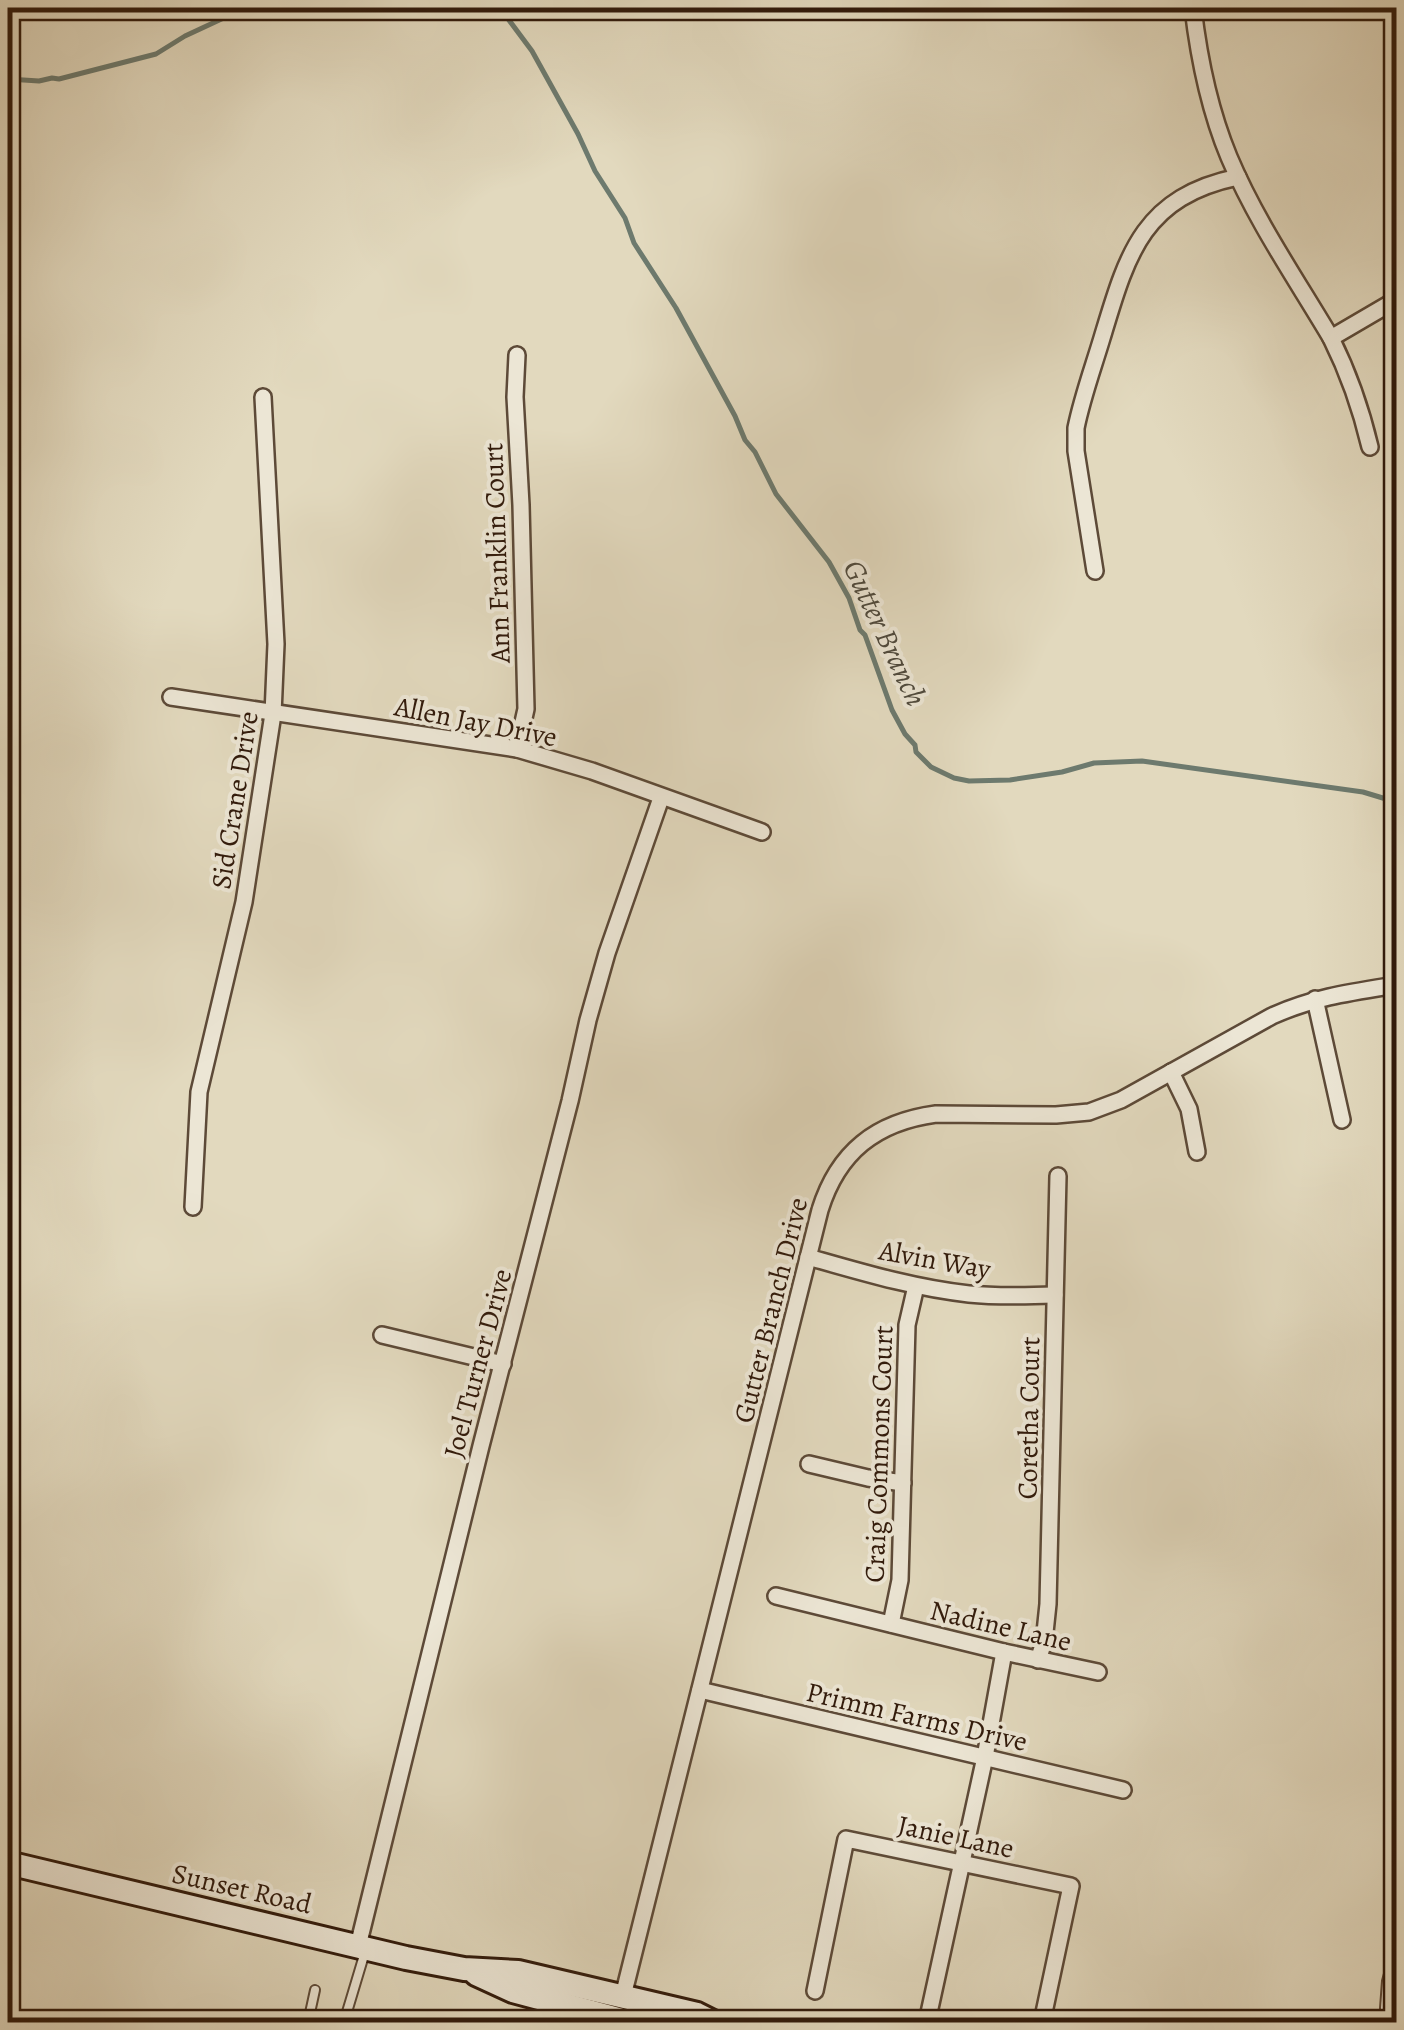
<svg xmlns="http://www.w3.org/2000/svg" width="1404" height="2030" font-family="Alegreya,serif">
  <rect width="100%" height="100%" fill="#e2d9be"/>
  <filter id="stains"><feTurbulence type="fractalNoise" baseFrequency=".002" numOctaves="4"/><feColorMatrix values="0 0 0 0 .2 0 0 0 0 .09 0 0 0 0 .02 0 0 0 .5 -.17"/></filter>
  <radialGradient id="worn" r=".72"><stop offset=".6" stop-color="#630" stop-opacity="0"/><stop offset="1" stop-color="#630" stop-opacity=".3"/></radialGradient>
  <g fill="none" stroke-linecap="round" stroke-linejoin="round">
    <g stroke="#6d7a6e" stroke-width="5">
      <polyline points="500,8 532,51 578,134 595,171 625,218 634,243 676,308 735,416 745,440 755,452 776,494 829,562 849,598 860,630 865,635 892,710 905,734 915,745 916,752 931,767 954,778 969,781 1010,780 1062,772 1094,763 1142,761 1363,792 1396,802"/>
      <polyline points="8,79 39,81 52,78 59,79 156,54 185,36 228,16 237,8"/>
    </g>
    <defs>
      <g id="service">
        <polyline points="308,2022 315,1990"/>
        <polyline points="344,2022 365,1952"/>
        <polyline points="1384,2022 1387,1981 1396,1949"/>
      </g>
      <g id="minor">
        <path d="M1193,8C1199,59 1209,109 1229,157C1256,221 1296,279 1331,338C1349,374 1361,409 1370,447"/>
        <polyline points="1331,338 1396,300"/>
        <polyline points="517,355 515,397 521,505 526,709 517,749"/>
        <path d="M1095,571L1076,451V428C1082,398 1093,368 1102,338C1127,255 1142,197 1238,177"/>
        <polyline points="171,697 517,749 592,771 762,832"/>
        <polyline points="1315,999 1342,1120"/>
        <polyline points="1171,1072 1189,1109 1197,1152"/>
        <polyline points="193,1207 199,1092 244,902 273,714 276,644 263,397"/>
        <path d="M808,1257C861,1272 914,1288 969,1294C998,1297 1026,1296 1055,1295"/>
        <polyline points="382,1335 503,1364"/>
        <polyline points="809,1464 868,1478 903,1483"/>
        <polyline points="776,1596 1004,1652 1098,1672"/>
        <polyline points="891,1624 900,1580 907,1325 916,1286"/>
        <polyline points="1038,1660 1044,1642 1048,1604 1058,1176"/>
        <polyline points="700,1690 1123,1790"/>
        <polyline points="358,1946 481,1446 570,1101 588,1020 607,953 661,798"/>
        <polyline points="815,1991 846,1839 1071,1886 1042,2022"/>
        <path d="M623,1996L820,1210C838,1152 876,1122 936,1114L1056,1115L1089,1112L1121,1100L1272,1016C1314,997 1352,992 1396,985"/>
        <polyline points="927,2022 985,1757 1004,1652"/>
      </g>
      <g id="secondary">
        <polyline points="8,1863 406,1958 464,1969 518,1972 697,2014 713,2022"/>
        <polyline points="476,1974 513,1991 629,2022"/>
      </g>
    </defs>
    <use href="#service" stroke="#5d4a38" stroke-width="12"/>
    <use href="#minor" stroke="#5d4a38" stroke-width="20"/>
    <use href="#secondary" stroke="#311a0b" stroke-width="28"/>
    <use href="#service" stroke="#ece6d5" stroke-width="8"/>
    <use href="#minor" stroke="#ece6d5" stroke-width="15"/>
    <use href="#secondary" stroke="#ece6d5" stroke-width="22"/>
  </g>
  <g text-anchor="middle" stroke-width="8" stroke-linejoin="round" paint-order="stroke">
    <g font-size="28" fill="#311a0b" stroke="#ece6d5">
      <text transform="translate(496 553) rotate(-92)" y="10">Ann Franklin Court</text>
      <text transform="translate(476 721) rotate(11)" y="10">Allen Jay Drive</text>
      <text transform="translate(234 800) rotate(-81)" y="10">Sid Crane Drive</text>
      <text transform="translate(935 1259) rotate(10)" y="10">Alvin Way</text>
      <text transform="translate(770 1310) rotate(-76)" y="10">Gutter Branch Drive</text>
      <text transform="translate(477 1363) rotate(-75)" y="10">Joel Turner Drive</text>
      <text transform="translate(1028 1418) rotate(-89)" y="10">Coretha Court</text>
      <text transform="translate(878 1454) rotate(-88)" y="10">Craig Commons Court</text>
      <text transform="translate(1001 1625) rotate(13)" y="10">Nadine Lane</text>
      <text transform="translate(917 1716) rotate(13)" y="10">Primm Farms Drive</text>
      <text transform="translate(956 1836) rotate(12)" y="10">Janie Lane</text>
      <text transform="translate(242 1888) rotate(13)" y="10">Sunset Road</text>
    </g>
    <g font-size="30" font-style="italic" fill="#4f4a3d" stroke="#ece6d5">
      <text transform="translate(885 633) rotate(65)" y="10">Gutter Branch</text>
    </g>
  </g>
  <rect width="1404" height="2030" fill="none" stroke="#e2d9be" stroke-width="40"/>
  <rect x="10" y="10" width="1384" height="2010" fill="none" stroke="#311a0b" stroke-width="5"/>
  <rect x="20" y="20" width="1364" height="1990" fill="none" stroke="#311a0b" stroke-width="2.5"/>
  <rect width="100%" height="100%" filter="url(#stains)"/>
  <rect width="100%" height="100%" fill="url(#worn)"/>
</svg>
